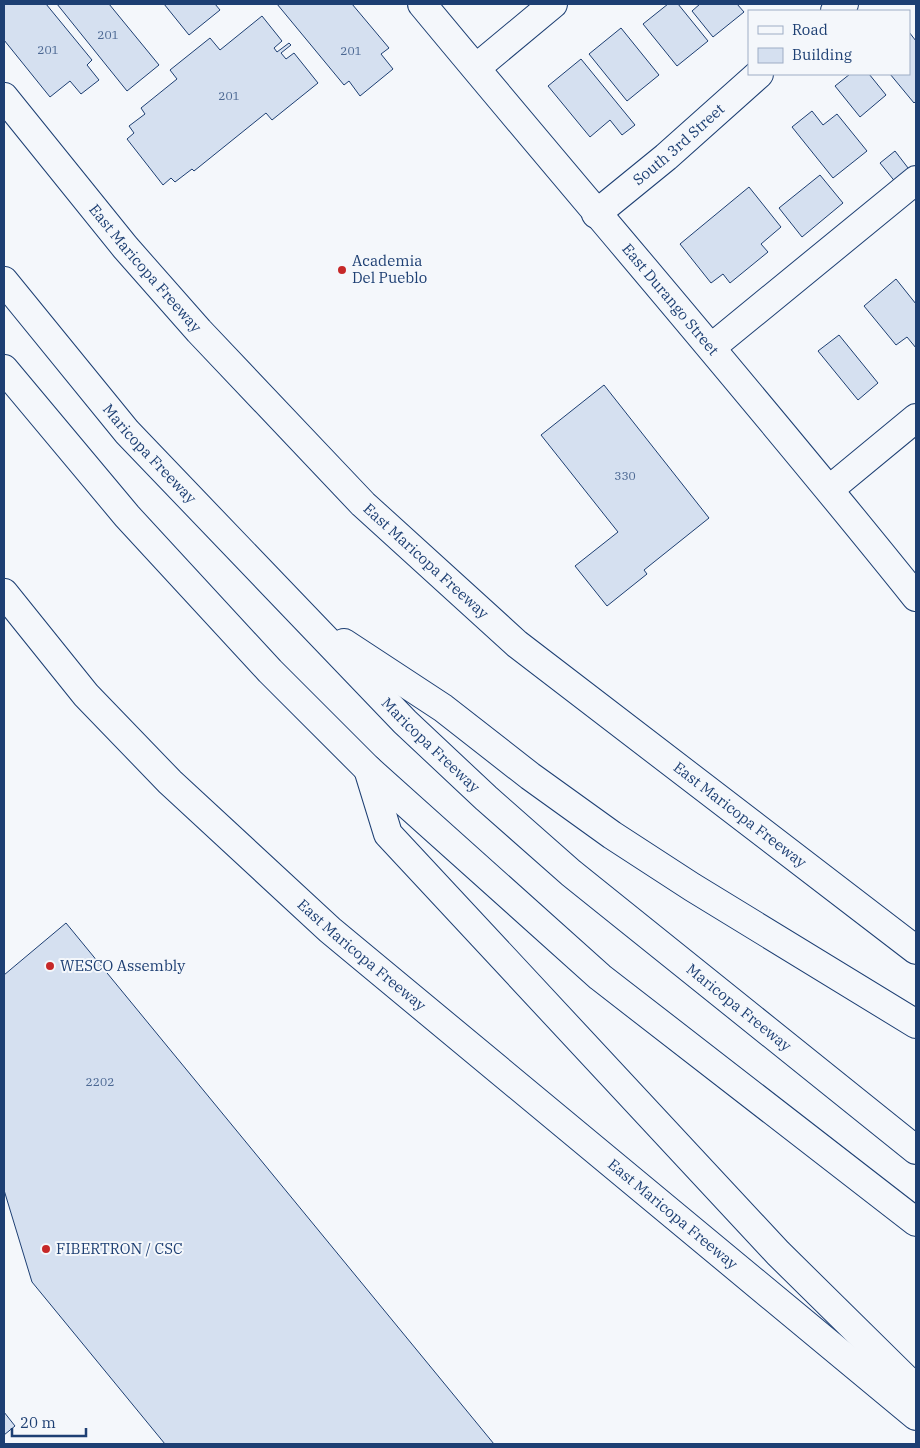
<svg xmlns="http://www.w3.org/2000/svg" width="920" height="1448" font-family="'IBM Plex Serif',serif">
  <rect width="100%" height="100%" fill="#f4f7fb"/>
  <g fill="#d5e0f0" stroke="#1d3f73">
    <polygon points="4,4 46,4 92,60 87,65 99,80 81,94 70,81 50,97 4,40"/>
    <polygon points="57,4 109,4 159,65 127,91"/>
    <polygon points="164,4 215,4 220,10 189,35"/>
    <polygon points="277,4 352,4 389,48 381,54 393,69 360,96 349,81 344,85"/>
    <polygon points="668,4 678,4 708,41 677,66 643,24"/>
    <polygon points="700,4 737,4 744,12 713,37 692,11"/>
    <polygon points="262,16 282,41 274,48 277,52 289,43 291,45 281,53 286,59 294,53 318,83 272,120 266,113 194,171 192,169 175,182 171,178 163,185 127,139 134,133 129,126 145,114 141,108 177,79 170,70 210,38 220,50"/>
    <polygon points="621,28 659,75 627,101 589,54"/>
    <polygon points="909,32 916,41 916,101 914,103 890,74 909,74"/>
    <polygon points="581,59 635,125 622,135 610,120 590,137 548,86"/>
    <polygon points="850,74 869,74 886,95 860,117 835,86"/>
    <polygon points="812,111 823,125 837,114 867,151 833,178 792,127"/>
    <polygon points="895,151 915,177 901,189 880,163"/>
    <polygon points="820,175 843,203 802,237 779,208"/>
    <polygon points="749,187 781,227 761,244 768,252 730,283 723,274 711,283 680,244"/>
    <polygon points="896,279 916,304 916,348 907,337 896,345 864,306"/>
    <polygon points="839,335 878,383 858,400 818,351"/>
    <polygon points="604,385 709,518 644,570 647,574 607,606 575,566 618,532 541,435"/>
    <polygon points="66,923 494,1444 165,1444 32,1282 4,1190 4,975"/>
    <polygon points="4,1412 15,1426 4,1435"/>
  </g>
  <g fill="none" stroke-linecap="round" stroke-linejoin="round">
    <defs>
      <g id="minor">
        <path id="s1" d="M422,4C586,202 755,396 916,597"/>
        <polyline points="835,11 844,4"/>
        <polyline points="476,68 553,4"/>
        <path id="s2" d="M596,214L666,157L759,74"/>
        <polyline points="712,347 916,180"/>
        <polyline points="830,489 916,418"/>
      </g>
      <g id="major">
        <path id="s3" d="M4,97L125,247L199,331L363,504L517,644L916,950"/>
        <path id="s4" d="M4,593L86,695L170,782L330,930L916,1416"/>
      </g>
      <g id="highway">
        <path id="s5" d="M4,281L127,432L405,722L486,798L571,873L916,1150"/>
        <polyline points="4,369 127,516 270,671 368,769 600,977 916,1222"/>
        <polyline points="344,643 443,708 530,776 612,835 692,887 916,1024"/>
        <polyline points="368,769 388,834 778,1253 916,1389"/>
      </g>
    </defs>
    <use href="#minor" stroke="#1d3f73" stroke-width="30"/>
    <use href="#major" stroke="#1d3f73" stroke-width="30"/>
    <use href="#highway" stroke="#1d3f73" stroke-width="30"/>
    <use href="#minor" stroke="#f4f7fb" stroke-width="28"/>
    <use href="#major" stroke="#f4f7fb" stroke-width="28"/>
    <use href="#highway" stroke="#f4f7fb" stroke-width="28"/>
  </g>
  <g fill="#c62828" stroke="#f4f7fb" stroke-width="2">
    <circle cx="342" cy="270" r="5"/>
    <circle cx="50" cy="966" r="5"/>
    <circle cx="46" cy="1249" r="5"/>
  </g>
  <g text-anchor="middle" stroke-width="4" stroke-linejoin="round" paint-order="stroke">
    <g font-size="12" fill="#4b6792">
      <text x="108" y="39">201</text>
      <text x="48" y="54">201</text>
      <text x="351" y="55">201</text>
      <text x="229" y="100">201</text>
      <text x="625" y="480">330</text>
      <text x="100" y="1086">2202</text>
    </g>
    <g font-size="15" fill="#1d3f73" stroke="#f4f7fb">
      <text dy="5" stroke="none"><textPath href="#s2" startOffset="108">South 3rd Street</textPath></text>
      <text dy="5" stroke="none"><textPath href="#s3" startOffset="222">East Maricopa Freeway</textPath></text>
      <text dy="5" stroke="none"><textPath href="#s1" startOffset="386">East Durango Street</textPath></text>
      <text dy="5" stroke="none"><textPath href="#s5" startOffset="226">Maricopa Freeway</textPath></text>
      <text dy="5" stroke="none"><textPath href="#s3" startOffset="628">East Maricopa Freeway</textPath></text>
      <text dy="5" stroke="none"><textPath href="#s5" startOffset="631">Maricopa Freeway</textPath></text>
      <text dy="5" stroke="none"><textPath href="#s3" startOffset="1032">East Maricopa Freeway</textPath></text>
      <text dy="5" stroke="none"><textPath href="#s4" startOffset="510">East Maricopa Freeway</textPath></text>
      <text dy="5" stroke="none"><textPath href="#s5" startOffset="1036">Maricopa Freeway</textPath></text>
      <text dy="5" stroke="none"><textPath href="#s4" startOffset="915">East Maricopa Freeway</textPath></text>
    </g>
    <g font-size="15" fill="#1d3f73" stroke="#f4f7fb" text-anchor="start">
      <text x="352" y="266">Academia<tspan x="352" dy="17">Del Pueblo</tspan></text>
      <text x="60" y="971">WESCO Assembly</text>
      <text x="56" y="1254">FIBERTRON / CSC</text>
    </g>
  </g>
  <rect width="920" height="1448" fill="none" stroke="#1d3f73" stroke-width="10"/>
  <rect x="748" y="10" width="162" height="65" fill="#f4f7fb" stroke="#9eadc5"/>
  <rect x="758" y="26" width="25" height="8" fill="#f4f7fb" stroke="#9eadc5"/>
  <text x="792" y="35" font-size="15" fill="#1d3f73">Road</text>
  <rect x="758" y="48" width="25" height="15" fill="#d5e0f0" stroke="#9eadc5"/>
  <text x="792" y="60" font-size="15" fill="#1d3f73">Building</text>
  <path d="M12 1428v8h74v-8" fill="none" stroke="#1d3f73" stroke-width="2.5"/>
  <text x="20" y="1428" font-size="15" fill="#1d3f73" stroke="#f4f7fb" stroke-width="4" paint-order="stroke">20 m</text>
</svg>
